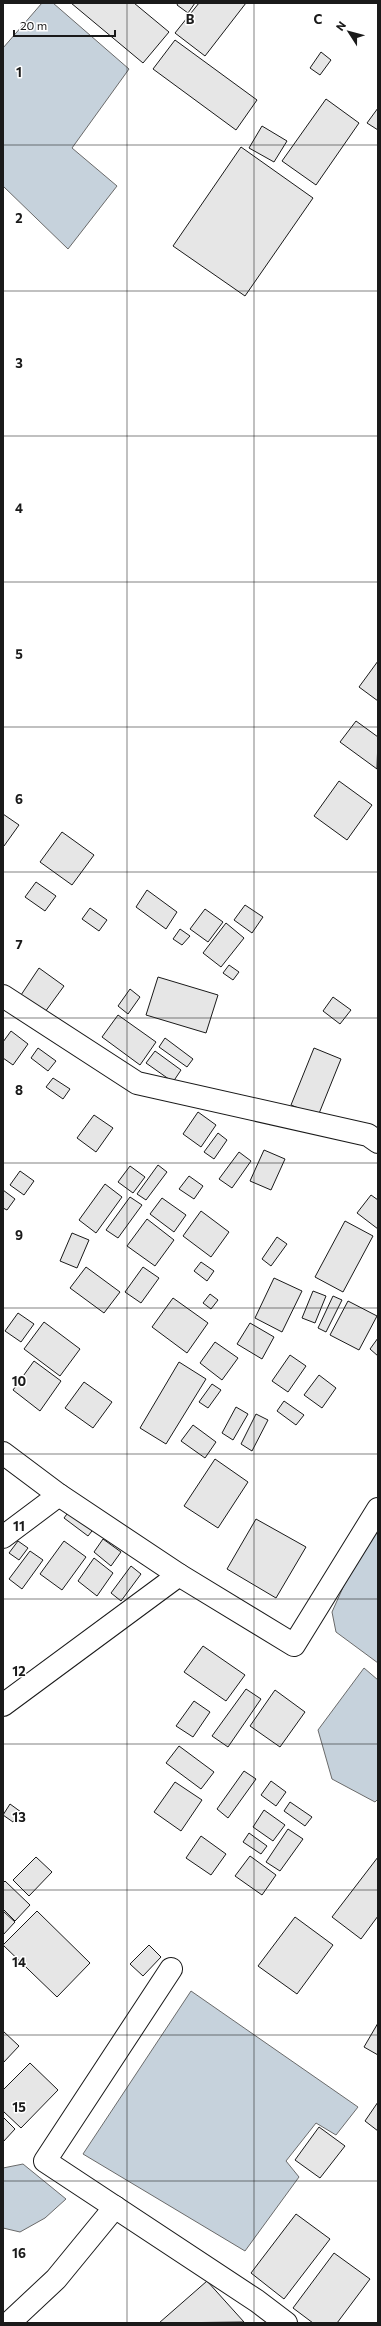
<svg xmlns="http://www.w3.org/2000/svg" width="381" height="2326" font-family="Commissioner,sans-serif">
  <rect width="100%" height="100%" fill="#fff"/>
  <g fill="#c6d2dc" stroke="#6a6a6a">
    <polygon points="42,3 53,3 129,69 72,148 117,186 68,249 3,186 3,48"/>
    <polygon points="378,1525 378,1663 336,1632 332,1612 357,1556"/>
    <polygon points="364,1668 378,1680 378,1799 375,1802 332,1779 318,1730"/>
    <polygon points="191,1991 358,2107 336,2135 316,2123 286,2161 299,2177 245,2251 83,2154"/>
    <polygon points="23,2164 66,2199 45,2218 20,2232 3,2228 3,2168"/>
  </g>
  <g fill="#e6e6e6" stroke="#1a1a1a">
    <polygon points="71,3 134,3 169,32 143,63"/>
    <polygon points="178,3 195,3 188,13 177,5"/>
    <polygon points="199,3 246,3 205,56 175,33"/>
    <polygon points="175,40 257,100 236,130 153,69"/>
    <polygon points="321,52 331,60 320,75 310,68"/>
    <polygon points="326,99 359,123 316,185 282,161"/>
    <polygon points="378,108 378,130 367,123"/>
    <polygon points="262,126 287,141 274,162 249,148"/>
    <polygon points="241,147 313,198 245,296 173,246"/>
    <polygon points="378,661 378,701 359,687"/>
    <polygon points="356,721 378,737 377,769 340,742"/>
    <polygon points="339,781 372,805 347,840 314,816"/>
    <polygon points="3,814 19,825 4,846 3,845"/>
    <polygon points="62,832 94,855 72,885 40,862"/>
    <polygon points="36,882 56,896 45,911 25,897"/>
    <polygon points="147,890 177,912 166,929 136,907"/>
    <polygon points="245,905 263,917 252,933 234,920"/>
    <polygon points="90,908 107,920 99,931 82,919"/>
    <polygon points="205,909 223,922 208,942 190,929"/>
    <polygon points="226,923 244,938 221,967 203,953"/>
    <polygon points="180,929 190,936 182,945 173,939"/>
    <polygon points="229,965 239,972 233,980 223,973"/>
    <polygon points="39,968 64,986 45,1012 21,995"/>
    <polygon points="158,977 218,995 206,1033 146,1015"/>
    <polygon points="130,989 140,997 128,1014 118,1006"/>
    <polygon points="333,997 351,1010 340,1024 323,1011"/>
    <polygon points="118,1015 156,1042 140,1065 102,1037"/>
    <polygon points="11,1031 28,1044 13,1065 3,1058 3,1042"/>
    <polygon points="165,1038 193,1059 187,1067 159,1047"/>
    <polygon points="38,1048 56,1061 48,1071 31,1058"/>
    <polygon points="314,1048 341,1059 318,1116 291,1105"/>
    <polygon points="155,1051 181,1070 173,1082 146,1063"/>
    <polygon points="53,1078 70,1089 63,1099 46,1087"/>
    <polygon points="198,1112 216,1125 201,1147 183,1134"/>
    <polygon points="94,1115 113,1128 96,1152 77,1138"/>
    <polygon points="218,1133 227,1140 214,1159 204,1152"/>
    <polygon points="264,1150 285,1159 271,1190 250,1181"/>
    <polygon points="239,1152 251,1161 232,1188 219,1179"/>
    <polygon points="158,1165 167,1172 146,1200 137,1194"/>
    <polygon points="130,1166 145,1177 133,1193 118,1182"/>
    <polygon points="20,1171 34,1181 24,1195 10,1185"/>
    <polygon points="189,1176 203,1186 194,1199 179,1189"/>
    <polygon points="105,1184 122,1197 96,1233 79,1220"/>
    <polygon points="3,1190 15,1199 7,1210 3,1208"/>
    <polygon points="371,1195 378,1200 378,1229 357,1213"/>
    <polygon points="130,1197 142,1205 118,1238 106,1230"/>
    <polygon points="162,1198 186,1215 174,1232 150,1214"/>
    <polygon points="201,1211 229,1232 211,1257 183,1236"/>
    <polygon points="147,1219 174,1240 155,1266 127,1246"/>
    <polygon points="345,1221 373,1236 343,1292 315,1277"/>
    <polygon points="72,1233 89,1240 77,1268 60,1261"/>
    <polygon points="277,1237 287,1244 271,1266 262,1259"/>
    <polygon points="201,1262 214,1271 207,1281 194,1271"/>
    <polygon points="86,1267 120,1292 104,1313 70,1288"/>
    <polygon points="143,1267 159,1278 141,1303 125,1292"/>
    <polygon points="274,1278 302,1291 282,1332 255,1318"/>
    <polygon points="313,1291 326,1296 315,1323 302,1318"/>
    <polygon points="210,1294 218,1300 211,1309 203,1303"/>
    <polygon points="333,1296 342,1300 326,1332 318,1328"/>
    <polygon points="173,1298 208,1323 187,1353 152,1327"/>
    <polygon points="348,1301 377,1316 359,1350 330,1335"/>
    <polygon points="18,1313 34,1324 21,1342 5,1331"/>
    <polygon points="44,1322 80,1349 60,1376 24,1349"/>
    <polygon points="250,1323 274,1337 262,1359 237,1344"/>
    <polygon points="378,1338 378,1356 370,1349"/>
    <polygon points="215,1342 238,1358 222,1380 200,1363"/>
    <polygon points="290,1355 306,1366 288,1392 272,1381"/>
    <polygon points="34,1361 61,1381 40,1411 13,1390"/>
    <polygon points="179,1362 206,1379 166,1444 140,1428"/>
    <polygon points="319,1375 336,1388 322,1408 304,1395"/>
    <polygon points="84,1382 112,1402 93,1428 65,1408"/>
    <polygon points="212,1384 221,1390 208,1408 199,1402"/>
    <polygon points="284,1401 304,1415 296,1425 277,1411"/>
    <polygon points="236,1407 248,1414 233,1440 222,1433"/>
    <polygon points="256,1414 268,1420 252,1451 241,1444"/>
    <polygon points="193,1425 216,1442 205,1458 181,1441"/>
    <polygon points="215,1459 248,1482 218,1528 184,1506"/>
    <polygon points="78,1499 103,1517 88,1536 64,1518"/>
    <polygon points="256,1519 306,1547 276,1598 227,1569"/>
    <polygon points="103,1539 121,1552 111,1566 94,1552"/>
    <polygon points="18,1541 28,1548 19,1560 9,1553"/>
    <polygon points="64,1541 86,1557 62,1590 40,1574"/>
    <polygon points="30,1551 43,1560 22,1589 9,1579"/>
    <polygon points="94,1558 113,1573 97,1596 78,1581"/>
    <polygon points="131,1566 141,1574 121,1601 111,1593"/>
    <polygon points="203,1646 245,1675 226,1701 184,1672"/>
    <polygon points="246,1689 261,1699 228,1747 212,1736"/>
    <polygon points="275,1690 305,1712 280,1747 250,1726"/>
    <polygon points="194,1701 210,1712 193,1737 176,1726"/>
    <polygon points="179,1746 214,1772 201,1789 166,1763"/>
    <polygon points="244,1771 256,1779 228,1818 217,1809"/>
    <polygon points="271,1781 286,1792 276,1806 261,1795"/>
    <polygon points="175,1782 202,1800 181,1831 154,1812"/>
    <polygon points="290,1802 312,1817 305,1826 284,1811"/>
    <polygon points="10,1804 21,1812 13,1822 3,1815"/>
    <polygon points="264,1810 285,1825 273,1841 253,1827"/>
    <polygon points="288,1829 303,1839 280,1871 266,1862"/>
    <polygon points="249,1833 267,1846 261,1854 243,1842"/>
    <polygon points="201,1836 226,1854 211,1875 186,1858"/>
    <polygon points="250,1856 276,1875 262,1895 235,1876"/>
    <polygon points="36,1857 52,1872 29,1896 13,1880"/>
    <polygon points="378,1857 378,1916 361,1939 332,1917"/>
    <polygon points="5,1881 30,1905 15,1921 3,1909 3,1883"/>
    <polygon points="3,1911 15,1922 3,1935"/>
    <polygon points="37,1911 90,1963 57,1997 3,1945"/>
    <polygon points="295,1917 333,1945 297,1994 258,1966"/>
    <polygon points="149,1945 161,1957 143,1976 130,1964"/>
    <polygon points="378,2023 378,2055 364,2047"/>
    <polygon points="3,2031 19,2046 3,2063"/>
    <polygon points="30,2063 58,2090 21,2128 3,2111 3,2090"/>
    <polygon points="378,2102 378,2131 365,2121"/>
    <polygon points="3,2117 15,2129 3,2142"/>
    <polygon points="319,2127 345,2146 320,2178 295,2160"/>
    <polygon points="296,2214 330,2239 284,2299 251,2273"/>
    <polygon points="334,2253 370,2279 337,2323 313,2323 293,2308"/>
    <polygon points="207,2281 244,2322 159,2323"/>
  </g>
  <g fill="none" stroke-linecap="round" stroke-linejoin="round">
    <defs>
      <g id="minor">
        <polyline points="3,996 137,1083 368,1135 378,1142"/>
        <polyline points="3,1453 59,1495 3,1537"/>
        <polyline points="59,1495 179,1575 294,1645 378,1509"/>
        <polyline points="3,1705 179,1575"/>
        <polyline points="171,1969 45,2161 257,2301 286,2323"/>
        <polyline points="9,2323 56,2279 115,2207"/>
      </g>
    </defs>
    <use href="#minor" stroke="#1a1a1a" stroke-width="24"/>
    <use href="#minor" stroke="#fff" stroke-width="22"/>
  </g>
  <path fill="none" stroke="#1a1a1a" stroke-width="1" stroke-opacity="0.55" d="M127,3V2323M254,3V2323M3,145H378M3,291H378M3,436H378M3,582H378M3,727H378M3,872H378M3,1018H378M3,1163H378M3,1308H378M3,1454H378M3,1599H378M3,1744H378M3,1890H378M3,2035H378M3,2181H378"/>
  <g font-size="13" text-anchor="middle" font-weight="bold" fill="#1a1a1a" stroke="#fff" stroke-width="3" stroke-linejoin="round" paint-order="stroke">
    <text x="190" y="24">B</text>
    <text x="318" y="24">C</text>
    <text x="19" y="77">1</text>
    <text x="19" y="223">2</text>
    <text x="19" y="368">3</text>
    <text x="19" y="513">4</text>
    <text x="19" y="659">5</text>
    <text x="19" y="804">6</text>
    <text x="19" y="949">7</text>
    <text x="19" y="1095">8</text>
    <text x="19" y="1240">9</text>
    <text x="19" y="1386">10</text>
    <text x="19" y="1531">11</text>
    <text x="19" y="1676">12</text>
    <text x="19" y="1822">13</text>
    <text x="19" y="1967">14</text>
    <text x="19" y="2112">15</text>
    <text x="19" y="2258">16</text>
  </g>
  <rect width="381" height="2326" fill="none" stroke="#1a1a1a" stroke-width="8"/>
  <g transform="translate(349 32) rotate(306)" stroke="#ffffff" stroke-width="3" paint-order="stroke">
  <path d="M0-3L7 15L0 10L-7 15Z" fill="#1a1a1a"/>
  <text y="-6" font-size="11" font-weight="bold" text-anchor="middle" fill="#1a1a1a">N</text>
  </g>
  <path d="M14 30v6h101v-6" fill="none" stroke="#1a1a1a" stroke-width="2"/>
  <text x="20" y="30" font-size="12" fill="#1a1a1a" stroke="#ffffff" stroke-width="3" paint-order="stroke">20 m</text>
</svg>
